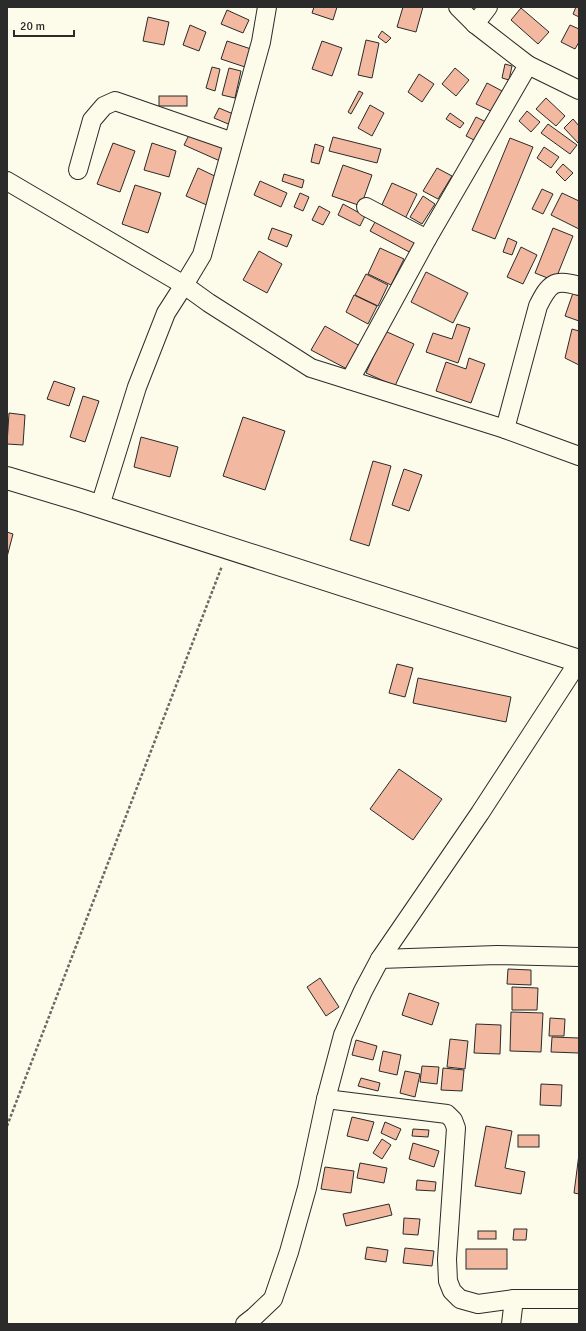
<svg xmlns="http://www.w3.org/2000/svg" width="586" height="1331" font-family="Signika,sans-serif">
  <rect width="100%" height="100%" fill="#fdfbea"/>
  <g fill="#f2b8a0" stroke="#2b2b2b">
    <polygon points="314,7 337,7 333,20 312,13"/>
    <polygon points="403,7 423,7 416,32 397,27"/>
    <polygon points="576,7 579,7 579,17 573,14"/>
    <polygon points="521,8 549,32 538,44 511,20"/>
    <polygon points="227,10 249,20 243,33 221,24"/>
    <polygon points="148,17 169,22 164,45 143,41"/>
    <polygon points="190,25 206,32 199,51 183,45"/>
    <polygon points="570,25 579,29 579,42 575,49 561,42"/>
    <polygon points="382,31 391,38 386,43 378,37"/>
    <polygon points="366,40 379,43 372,78 358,75"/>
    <polygon points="227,41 251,49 245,67 221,59"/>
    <polygon points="322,41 342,48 332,76 312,69"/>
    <polygon points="505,64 512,66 509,80 502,78"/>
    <polygon points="212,67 220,69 215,91 206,88"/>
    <polygon points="229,68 241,71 235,98 222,95"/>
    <polygon points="455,68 469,80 456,96 442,84"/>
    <polygon points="419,74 434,84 422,102 408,92"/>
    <polygon points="487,83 504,92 493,112 476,104"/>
    <polygon points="359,91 363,93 351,114 348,112"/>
    <rect x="159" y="96" width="28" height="10"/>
    <polygon points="546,98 565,116 556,126 536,109"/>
    <polygon points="370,105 384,113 372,136 358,128"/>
    <polygon points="219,108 238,116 233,126 214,118"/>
    <polygon points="527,111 540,122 531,132 519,121"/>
    <polygon points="450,113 464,123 460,128 446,119"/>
    <polygon points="476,117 486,122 476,141 466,136"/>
    <polygon points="573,119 579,126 579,144 564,128"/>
    <polygon points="548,124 577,145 570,154 541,133"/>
    <polygon points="190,133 225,149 220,161 184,145"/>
    <polygon points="333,137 381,149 377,163 329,151"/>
    <polygon points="510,138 533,147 495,239 472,230"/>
    <polygon points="113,143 135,151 120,192 97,184"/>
    <polygon points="152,143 176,151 169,177 144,170"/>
    <polygon points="315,144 324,147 319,164 311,162"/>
    <polygon points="544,147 559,157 551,168 537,158"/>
    <polygon points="563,164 573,173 565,181 556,172"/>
    <polygon points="343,165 372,175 361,206 332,196"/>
    <polygon points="198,168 221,179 209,206 186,196"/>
    <polygon points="437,168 452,176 438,199 423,191"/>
    <polygon points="284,174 304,180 302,188 282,181"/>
    <polygon points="260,181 287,193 281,207 254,195"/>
    <polygon points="392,183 417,194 404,221 380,209"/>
    <polygon points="135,185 161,193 148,233 122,224"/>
    <polygon points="542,189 553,194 543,214 532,209"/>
    <polygon points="300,193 309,197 303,211 294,207"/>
    <polygon points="562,193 579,201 579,229 551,215"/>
    <polygon points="423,196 435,204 422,224 410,217"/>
    <polygon points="343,204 365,216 360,226 338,215"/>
    <polygon points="319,206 330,212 323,225 312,220"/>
    <polygon points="379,215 421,239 413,254 370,231"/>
    <polygon points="272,228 292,235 287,247 268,239"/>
    <polygon points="553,228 573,236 555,281 535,273"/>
    <polygon points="508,238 517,242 512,255 503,252"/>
    <polygon points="521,247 537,255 523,284 507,277"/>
    <polygon points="380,248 404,259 391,285 368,274"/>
    <polygon points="259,251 282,264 267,293 243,280"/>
    <polygon points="426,272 468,293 453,323 411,302"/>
    <polygon points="366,274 388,285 378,306 355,295"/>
    <polygon points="575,287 579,289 579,321 565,316"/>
    <polygon points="354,295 377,306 368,324 346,312"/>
    <polygon points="457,324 470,328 458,363 426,352 433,333 452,339"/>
    <polygon points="325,326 360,346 347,369 311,350"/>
    <polygon points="572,329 579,331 579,365 565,358"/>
    <polygon points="385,331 414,344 395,386 366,373"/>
    <polygon points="469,358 485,364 471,403 436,391 446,362 466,369"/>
    <polygon points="54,381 75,388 69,406 47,399"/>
    <polygon points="83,396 99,401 85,442 70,437"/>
    <polygon points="9,413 25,415 23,445 7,444"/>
    <polygon points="243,417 285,431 265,490 223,476"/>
    <polygon points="141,437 178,447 170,477 134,467"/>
    <polygon points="373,461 391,466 369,546 350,540"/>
    <polygon points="404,469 422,475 409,511 392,505"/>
    <polygon points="7,532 13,534 7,557"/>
    <polygon points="397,664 413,668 405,697 389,693"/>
    <polygon points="418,678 511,697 506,722 413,703"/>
    <polygon points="399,769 442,799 413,840 370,809"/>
    <polygon points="508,969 531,970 531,985 507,984"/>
    <polygon points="320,978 339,1007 326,1016 307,987"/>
    <polygon points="512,987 538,988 537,1010 512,1010"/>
    <polygon points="409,993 439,1003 432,1025 402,1015"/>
    <polygon points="511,1012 543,1013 541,1052 510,1051"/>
    <polygon points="550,1018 565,1019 564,1036 549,1036"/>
    <polygon points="476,1024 501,1025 500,1054 474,1053"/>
    <polygon points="552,1037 579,1038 579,1053 551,1052"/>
    <polygon points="450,1039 468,1041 465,1069 447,1067"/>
    <polygon points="356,1040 377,1046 373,1060 352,1055"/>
    <polygon points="383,1051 401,1055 397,1075 379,1071"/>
    <polygon points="422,1066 439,1067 437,1084 420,1082"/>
    <polygon points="443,1068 464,1070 462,1091 441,1090"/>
    <polygon points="405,1071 420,1074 415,1097 400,1093"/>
    <polygon points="361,1078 380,1083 378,1091 358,1086"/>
    <polygon points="541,1084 562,1085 561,1106 540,1105"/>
    <polygon points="352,1117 374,1122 368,1141 347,1136"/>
    <polygon points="385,1122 401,1129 396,1140 381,1133"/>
    <polygon points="486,1126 512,1131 505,1168 525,1172 521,1194 475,1186"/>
    <polygon points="413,1129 429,1130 428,1137 412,1136"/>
    <rect x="518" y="1135" width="21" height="12"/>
    <polygon points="382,1139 391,1145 382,1159 373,1153"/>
    <polygon points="413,1143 439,1151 434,1167 409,1159"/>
    <polygon points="579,1154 579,1194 574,1193"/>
    <polygon points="360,1163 387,1168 384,1183 357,1178"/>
    <polygon points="325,1167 354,1171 351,1193 321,1189"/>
    <polygon points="417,1180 436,1182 435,1191 416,1190"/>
    <polygon points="389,1204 392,1215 346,1226 343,1214"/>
    <polygon points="404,1218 420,1219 418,1235 403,1234"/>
    <polygon points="514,1229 527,1229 526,1240 513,1240"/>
    <rect x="478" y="1231" width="18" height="8"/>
    <polygon points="367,1247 388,1250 386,1262 365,1259"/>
    <polygon points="405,1248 434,1251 432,1266 403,1263"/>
    <rect x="466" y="1249" width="41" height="20"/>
  </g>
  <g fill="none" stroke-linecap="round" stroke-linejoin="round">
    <defs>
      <g id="minor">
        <polyline points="267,7 261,42 202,255 184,285 209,303 311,368 505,429 579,456"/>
        <polyline points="458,7 475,24 528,65 579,90"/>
        <polyline points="475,24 488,7"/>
        <polyline points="78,170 92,120 104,106 115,101 233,142"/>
        <polyline points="7,181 184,285 166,313 137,387 100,506"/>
        <polyline points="366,207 427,239"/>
        <polyline points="350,380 427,239 528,65"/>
        <path d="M505,429L538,306C549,284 554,278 579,286"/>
        <polyline points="380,959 497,955 579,957"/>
        <polyline points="326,1099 447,1114 453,1120 456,1128 447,1259 448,1281 452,1291 460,1299 478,1304 514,1299 579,1299"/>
        <polyline points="245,1324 254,1317 273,1299 289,1252 307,1188 326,1099 343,1035 363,991 380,959 480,813 579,661"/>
        <polyline points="511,1324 514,1299"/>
      </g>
      <polyline id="tertiary" points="7,478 80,500 579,661"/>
    </defs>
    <use href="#minor" stroke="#2b2b2b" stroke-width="20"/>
    <use href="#tertiary" stroke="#2b2b2b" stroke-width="24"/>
    <polyline stroke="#6a6964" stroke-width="2.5" stroke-dasharray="3 2" stroke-linecap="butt" points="7,1126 222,566"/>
    <use href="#minor" stroke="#fdfbea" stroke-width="18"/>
    <use href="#tertiary" stroke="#fdfbea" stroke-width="22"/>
  </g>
  <rect width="586" height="1331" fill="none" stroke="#2b2b2b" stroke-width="16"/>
  <path d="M14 30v6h60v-6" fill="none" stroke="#2b2b2b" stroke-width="2"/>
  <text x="20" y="30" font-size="12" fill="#2b2b2b" stroke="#fdfbea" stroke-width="3" paint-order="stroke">20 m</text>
</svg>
